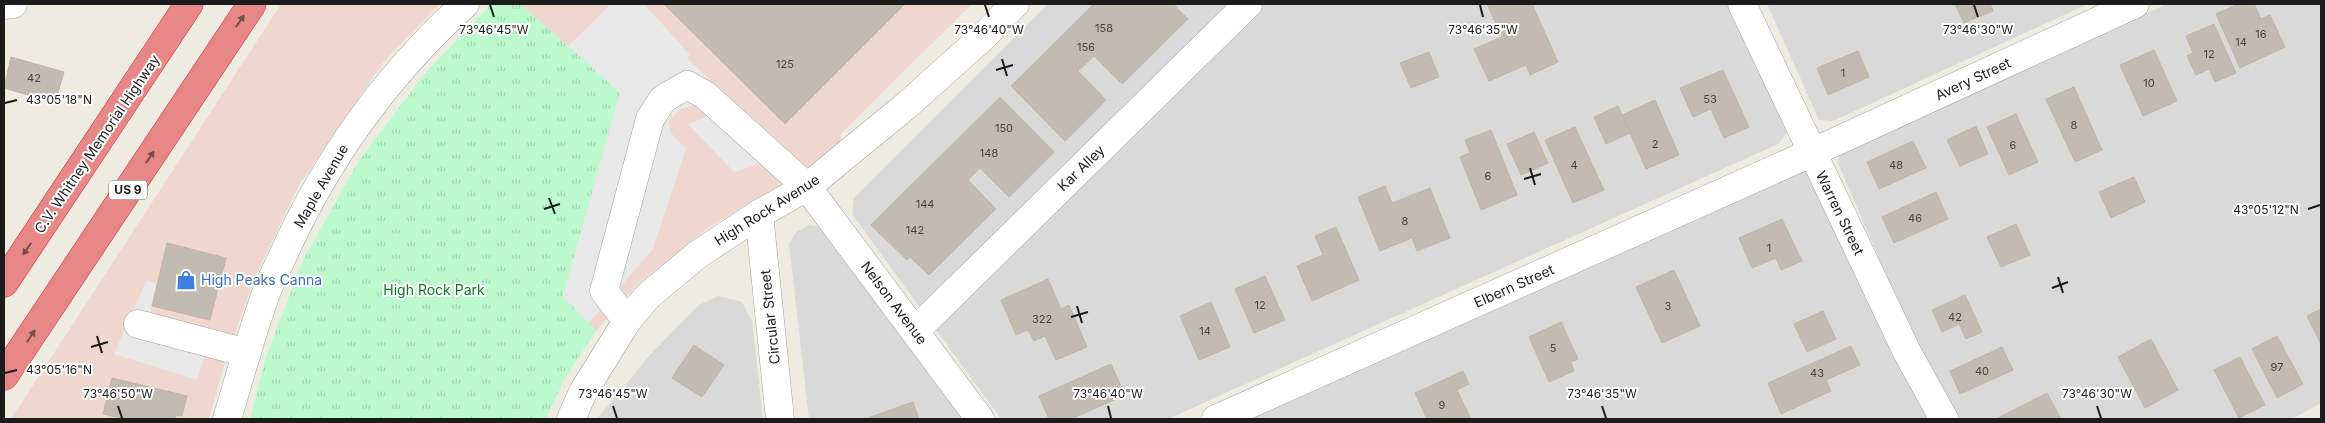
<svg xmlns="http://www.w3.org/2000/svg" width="2325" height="423" font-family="Inter,sans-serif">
  <defs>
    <pattern id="park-tufts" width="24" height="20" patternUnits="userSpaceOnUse" patternTransform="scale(1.25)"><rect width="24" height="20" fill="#bcfacd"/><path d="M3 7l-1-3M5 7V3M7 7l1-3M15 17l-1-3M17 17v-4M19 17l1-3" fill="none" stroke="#a1d6af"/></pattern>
  </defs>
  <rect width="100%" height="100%" fill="#eeece1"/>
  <g fill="#dad9d9">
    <polygon points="1048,4 1731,4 1787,124 1786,134 1778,144 1168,419 1001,419 852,214 854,198"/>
    <polygon points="1767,4 2088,4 1833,121 1819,120"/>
    <polygon points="2167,4 2321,4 2321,403 2292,419 1958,419 1908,326 1838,163 1840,150"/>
    <polygon points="1803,169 1810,174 1930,419 1246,419"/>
    <polygon points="809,225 823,228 964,419 809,419 789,244 796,232"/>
    <polygon points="718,296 742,302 752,321 763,419 597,419 649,356 699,305"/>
  </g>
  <g fill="#efd7cf">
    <polygon points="281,4 440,4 385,60 299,185 256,275 225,362 209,419 11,419"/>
    <polygon points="520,4 972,4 842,133 839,145 826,158 708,228 638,284 596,331 563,296 620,92"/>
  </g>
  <polygon fill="url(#park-tufts)" points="492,4 520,4 620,92 563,296 596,331 565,378 546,419 250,419 266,357 302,262 360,159 427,71"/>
  <g fill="#e8e8e8">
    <polygon points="611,4 644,4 690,55 687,58 787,156 734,172 688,124 706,117 707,108 699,104 680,109 668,122 671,133 686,149 653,249 589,323 563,296 620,93 568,46"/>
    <polygon points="146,281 157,283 150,313 213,329 197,380 114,354"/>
  </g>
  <g fill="#c2bbb1" stroke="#bfb5a3">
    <polygon points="664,4 905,4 785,124"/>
    <polygon points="1094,4 1173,4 1188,19 1122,84 1094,56 1078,71 1106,100 1065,141 1011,86"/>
    <polygon points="1487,4 1534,4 1532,4 1558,62 1530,75 1526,65 1489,81 1474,49 1502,37"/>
    <polygon points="1955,4 1990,4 1993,11 1964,23"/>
    <polygon points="2238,4 2254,4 2261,19 2270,15 2285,47 2240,68 2216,14"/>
    <polygon points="2214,24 2236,73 2215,82 2209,69 2196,75 2187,56 2193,53 2186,36"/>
    <polygon points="2154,50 2177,101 2143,116 2120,65"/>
    <polygon points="1858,51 1869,77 1828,95 1817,68"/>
    <polygon points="1429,52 1439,77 1411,88 1400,63"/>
    <polygon points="11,57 64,72 55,103 4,88"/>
    <polygon points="1723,70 1749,127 1724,138 1711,109 1693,117 1680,88"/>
    <polygon points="2074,87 2102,150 2075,162 2046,99"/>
    <polygon points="1000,97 1054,152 1009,197 980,168 968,180 996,209 929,275 910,257 907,260 871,225"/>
    <polygon points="1655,100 1679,155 1646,169 1622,115"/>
    <polygon points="1618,106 1630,133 1606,144 1594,117"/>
    <polygon points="2016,114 2038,162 2009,175 1987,127"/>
    <polygon points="1976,126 1988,154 1960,166 1947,140"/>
    <polygon points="1575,127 1604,190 1573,203 1545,140"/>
    <polygon points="1491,130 1517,195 1481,210 1460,157 1470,153 1465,140"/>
    <polygon points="1534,132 1548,163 1521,175 1507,144"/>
    <polygon points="1913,141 1926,168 1879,189 1867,162"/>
    <polygon points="2134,177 2145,202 2111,218 2099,192"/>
    <polygon points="1385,186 1392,203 1430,188 1450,238 1417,251 1412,238 1380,251 1358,197"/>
    <polygon points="1936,192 1948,219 1894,243 1882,217"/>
    <polygon points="1782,219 1802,261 1781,270 1776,258 1752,268 1739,238"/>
    <polygon points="2016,224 2030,255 2001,267 1987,237"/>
    <polygon points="1336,227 1359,280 1312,301 1297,266 1323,255 1315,236"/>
    <polygon points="167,243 226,258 210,320 152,306"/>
    <polygon points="1674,270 1700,326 1662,343 1636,287"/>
    <polygon points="1265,276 1285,320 1254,333 1235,289"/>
    <polygon points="1048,279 1061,309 1069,305 1087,347 1056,360 1045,336 1034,341 1028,330 1016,335 1001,300"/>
    <polygon points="1965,295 1982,332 1966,339 1959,324 1942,332 1932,310"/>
    <polygon points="1211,302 1230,347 1199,360 1180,316"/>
    <polygon points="2321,309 2321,344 2307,316"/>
    <polygon points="1823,311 1836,339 1807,352 1794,324"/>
    <polygon points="1561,322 1578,359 1571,362 1574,371 1549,382 1529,337"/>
    <polygon points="2277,336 2303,384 2277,398 2252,349"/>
    <polygon points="2151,339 2178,390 2145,408 2118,357"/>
    <polygon points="694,345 724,365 702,397 672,378"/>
    <polygon points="1851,346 1860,365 1826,380 1831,391 1781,414 1768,383"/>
    <polygon points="2002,347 2013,370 1960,394 1950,371"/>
    <polygon points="2240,357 2265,405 2239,418 2214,370"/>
    <polygon points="1111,364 1125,395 1071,419 1049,419 1039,396"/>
    <polygon points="1463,371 1469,384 1457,390 1471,419 1449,419 1448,417 1443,419 1427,419 1415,393"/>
    <polygon points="112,378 187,396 182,416 176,415 175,419 125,419 103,414"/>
    <polygon points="2047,393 2061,419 1996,419"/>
    <polygon points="913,402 919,419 865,419"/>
  </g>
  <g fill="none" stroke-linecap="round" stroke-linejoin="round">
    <defs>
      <g id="minor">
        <polyline points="1742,4 1907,352 1944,419"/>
        <polyline points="4,5 13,4"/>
        <polyline points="759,214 780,419"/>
        <polyline points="627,321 604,291 650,119 663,99 687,85 705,95 807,187 980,419"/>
        <polyline points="138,324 247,353"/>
        <polyline points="915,331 1248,4"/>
        <path d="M227,419C239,379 250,339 264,299C269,283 278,267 285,251C328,157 389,73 465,4"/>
        <polyline points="571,419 583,392 627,321 648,296 697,255 759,214 807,187 907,105 984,36 1015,4"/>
        <polyline points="1216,419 1811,153 2135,4"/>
      </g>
      <g id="highway">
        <polyline points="4,283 189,4"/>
        <polyline points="4,376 252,4"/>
      </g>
    </defs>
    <use href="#minor" stroke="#a3a3a3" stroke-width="29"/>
    <use href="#highway" stroke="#d8213b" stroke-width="29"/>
    <use href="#minor" stroke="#fff" stroke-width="28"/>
    <use href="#highway" stroke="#e78887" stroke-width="28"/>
  </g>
  <defs><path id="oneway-solid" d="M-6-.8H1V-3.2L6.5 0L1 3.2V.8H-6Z" transform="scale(1.25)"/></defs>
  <g fill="#774d4c">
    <use href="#oneway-solid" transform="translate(240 21) rotate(-56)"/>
    <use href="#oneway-solid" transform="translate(150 157) rotate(-56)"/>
    <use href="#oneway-solid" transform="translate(27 249) rotate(124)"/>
    <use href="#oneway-solid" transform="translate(31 336) rotate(-56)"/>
  </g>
  <path fill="none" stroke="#1c1c1c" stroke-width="2" d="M490,5L494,17M985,5L989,17M1480,5L1483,17M1974,5L1978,17M1002,59L1007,76M996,70L1013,65M5,103L17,100M1530,168L1535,185M1524,179L1541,174M549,198L555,214M544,209L560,204M2308,209L2320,205M2058,277L2063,293M2052,288L2068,282M1077,306L1082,323M1071,317L1088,312M97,336L102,353M91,347L108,342M5,373L17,370M118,406L122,418M613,406L617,418M1108,406L1111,418M1602,406L1606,418M2097,406L2101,418"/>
  <defs>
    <symbol id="shop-bare" viewBox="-9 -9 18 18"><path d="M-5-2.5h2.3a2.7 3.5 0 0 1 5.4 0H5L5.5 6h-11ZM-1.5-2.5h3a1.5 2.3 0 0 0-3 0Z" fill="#3f7fe0" stroke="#fff" stroke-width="2.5" paint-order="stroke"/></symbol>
  </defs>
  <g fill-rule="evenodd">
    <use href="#shop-bare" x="172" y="266" width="28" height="28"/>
  </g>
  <g text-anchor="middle" stroke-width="4" stroke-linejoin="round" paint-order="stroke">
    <g font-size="11" fill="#464441">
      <text x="1104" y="32">158</text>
      <text x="2261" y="38">16</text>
      <text x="2241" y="46">14</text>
      <text x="1086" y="51">156</text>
      <text x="2209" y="58">12</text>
      <text x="785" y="68">125</text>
      <text x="1843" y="77">1</text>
      <text x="34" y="82">42</text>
      <text x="2149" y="87">10</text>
      <text x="1710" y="103">53</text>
      <text x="2074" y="129">8</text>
      <text x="1004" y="132">150</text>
      <text x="1655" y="148">2</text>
      <text x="2013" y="149">6</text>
      <text x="989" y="157">148</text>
      <text x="1574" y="169">4</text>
      <text x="1896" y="169">48</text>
      <text x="1488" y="180">6</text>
      <text x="925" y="208">144</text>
      <text x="1915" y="222">46</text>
      <text x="1405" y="225">8</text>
      <text x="915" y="234">142</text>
      <text x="1769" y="252">1</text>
      <text x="1260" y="309">12</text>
      <text x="1668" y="310">3</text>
      <text x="1955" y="321">42</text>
      <text x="1042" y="323">322</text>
      <text x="1205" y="335">14</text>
      <text x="1553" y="352">5</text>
      <text x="2277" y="371">97</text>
      <text x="1982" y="375">40</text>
      <text x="1817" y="377">43</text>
      <text x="1442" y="409">9</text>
    </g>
    <rect fill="#fff" stroke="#606060" stroke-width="1" x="109" y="180.5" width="38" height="19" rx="4"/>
    <g font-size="12" font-weight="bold" fill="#1c1c1c">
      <text x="128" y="194">US 9</text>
    </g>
    <g font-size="14" fill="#1c1c1c" stroke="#fff">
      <text transform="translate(1973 79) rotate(-25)" y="5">Avery Street</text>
      <text transform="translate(97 144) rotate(-56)" y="5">C.V. Whitney Memorial Highway</text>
      <text transform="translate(1081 168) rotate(-44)" y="5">Kar Alley</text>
      <text transform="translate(321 186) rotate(-60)" y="5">Maple Avenue</text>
      <text transform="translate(767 210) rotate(-32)" y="5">High Rock Avenue</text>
      <text transform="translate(1840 213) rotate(64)" y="5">Warren Street</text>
      <text transform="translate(1514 286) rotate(-24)" y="5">Elbern Street</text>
      <text transform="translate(894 303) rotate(53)" y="5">Nelson Avenue</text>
      <text transform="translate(770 317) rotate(-96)" y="5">Circular Street</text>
    </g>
    <g font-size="14" fill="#366cbe" stroke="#fff" text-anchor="start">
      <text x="201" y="285">High Peaks Canna</text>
    </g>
    <g font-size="14" fill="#0a7a2a" stroke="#fff">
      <text x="434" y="295">High Rock Park</text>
    </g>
  </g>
  <g font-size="12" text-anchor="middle" fill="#1c1c1c" stroke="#fff" stroke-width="4" stroke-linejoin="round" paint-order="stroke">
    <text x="494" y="34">73°46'45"W</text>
    <text x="989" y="34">73°46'40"W</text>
    <text x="1483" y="34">73°46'35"W</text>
    <text x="1978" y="34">73°46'30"W</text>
    <text x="59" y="104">43°05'18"N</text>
    <text x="2266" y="214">43°05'12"N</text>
    <text x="59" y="374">43°05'16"N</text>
    <text x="118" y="398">73°46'50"W</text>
    <text x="613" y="398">73°46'45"W</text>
    <text x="1108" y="398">73°46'40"W</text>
    <text x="1602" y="398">73°46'35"W</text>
    <text x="2097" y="398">73°46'30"W</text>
  </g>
  <rect width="2325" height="423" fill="none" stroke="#1c1c1c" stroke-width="10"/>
</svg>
